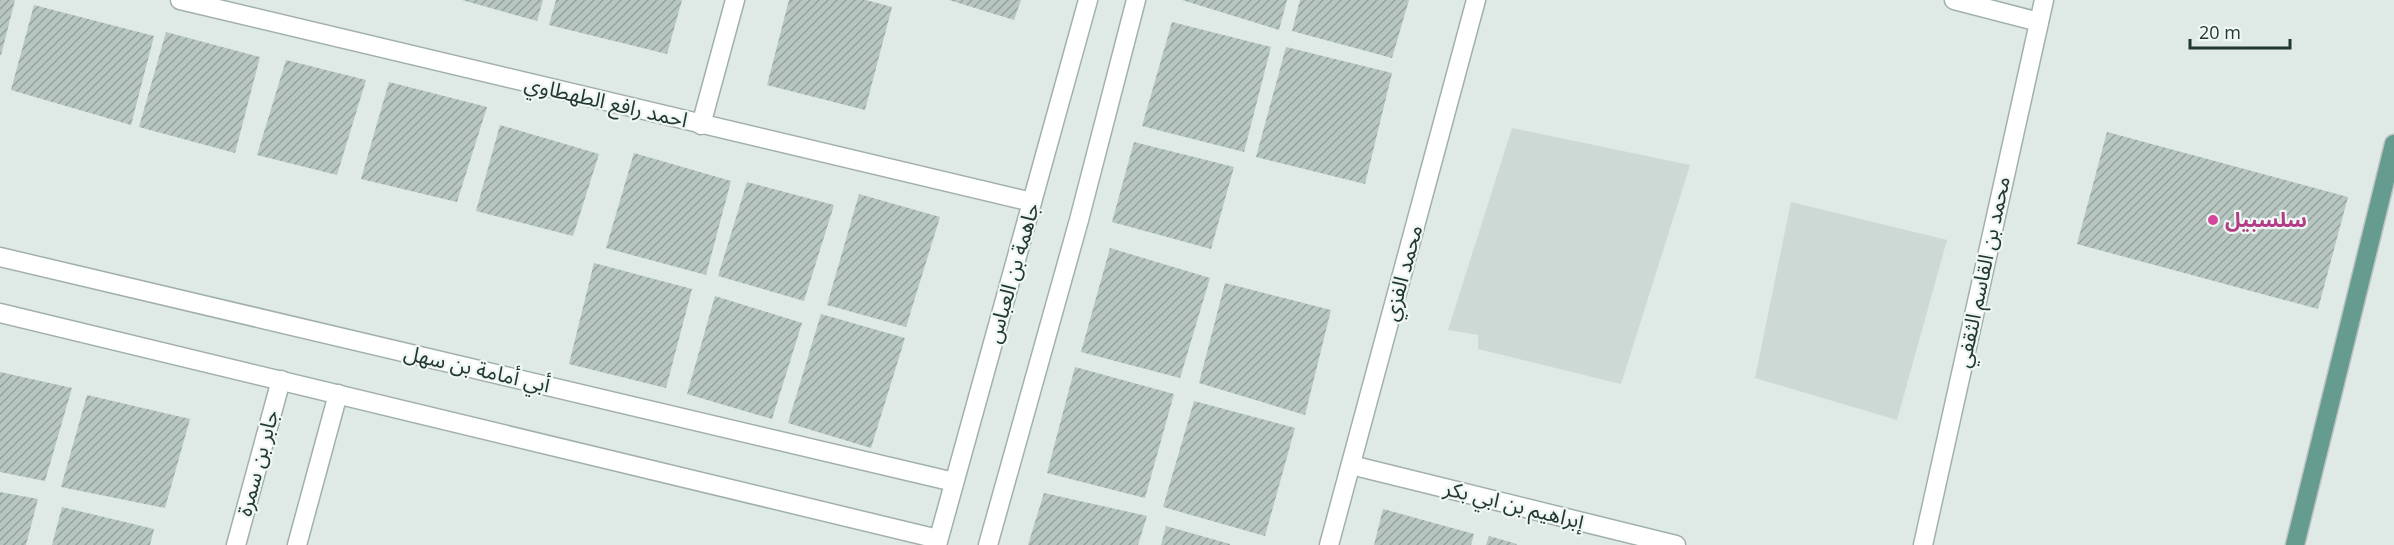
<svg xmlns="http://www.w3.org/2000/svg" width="2394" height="545" font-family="'Open Sans','Noto Sans Arabic',sans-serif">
  <defs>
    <pattern id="building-hatch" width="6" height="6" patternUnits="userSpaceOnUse" patternTransform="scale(1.5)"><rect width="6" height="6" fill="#b7c6c1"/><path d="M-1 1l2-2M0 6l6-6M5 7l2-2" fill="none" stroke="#94a29d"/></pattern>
  </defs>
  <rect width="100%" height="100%" fill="#dfe9e5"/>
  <g fill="#cdd9d4">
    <polygon points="1512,128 1690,165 1621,384 1478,349 1478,335 1448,330"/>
    <polygon points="1791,202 1947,240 1897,420 1755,378"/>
  </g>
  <g fill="url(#building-hatch)">
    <polygon points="0,0 15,0 1,55 0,55"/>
    <polygon points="462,0 543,0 537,21"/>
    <polygon points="556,0 682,0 667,54 549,25"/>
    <polygon points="789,0 866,0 892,7 865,110 767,85"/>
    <polygon points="949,0 1021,0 1014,20"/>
    <polygon points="1182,0 1287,0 1279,30"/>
    <polygon points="1300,0 1409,0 1392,58 1292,31"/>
    <polygon points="34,5 154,36 131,125 11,90"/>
    <polygon points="1172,22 1271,47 1244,152 1142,126"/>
    <polygon points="166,32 260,57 235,153 139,127"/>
    <polygon points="1286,47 1392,73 1365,184 1256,157"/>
    <polygon points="286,60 366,80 337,175 257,155"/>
    <polygon points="389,82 487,107 457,202 361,179"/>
    <polygon points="500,125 599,154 573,236 476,211"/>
    <polygon points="2107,132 2348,197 2318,309 2077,244"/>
    <polygon points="1134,142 1234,167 1211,249 1112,222"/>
    <polygon points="634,153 731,181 706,275 606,248"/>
    <polygon points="747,182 834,205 804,301 718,276"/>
    <polygon points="859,194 940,217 906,327 827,305"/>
    <polygon points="1110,248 1210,278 1180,378 1081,352"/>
    <polygon points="594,263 692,289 666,388 569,364"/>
    <polygon points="1225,283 1331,310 1305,415 1199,383"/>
    <polygon points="715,296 802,323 772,419 687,394"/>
    <polygon points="821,314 905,338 871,448 788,423"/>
    <polygon points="1075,367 1174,394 1145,498 1047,473"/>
    <polygon points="0,372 72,388 45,481 0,472"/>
    <polygon points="87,395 190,419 165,508 61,487"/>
    <polygon points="1194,401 1295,428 1265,536 1163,507"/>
    <polygon points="0,492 38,499 26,545 0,545"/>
    <polygon points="1044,493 1147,516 1138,545 1028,545"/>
    <polygon points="62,507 154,529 150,545 52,545"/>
    <polygon points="1383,509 1474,534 1471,545 1374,545"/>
    <polygon points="1166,526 1230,544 1230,545 1161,545"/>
    <polygon points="1489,536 1517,544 1516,545 1486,545"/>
  </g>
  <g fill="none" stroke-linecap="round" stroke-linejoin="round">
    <defs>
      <g id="minor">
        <polyline points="180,0 1032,202"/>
        <polyline points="1954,0 2039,22"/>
        <polyline points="701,125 735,0"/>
        <polyline points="0,257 954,482"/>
        <polyline points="0,313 938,539"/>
        <polyline points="1351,465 1676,545"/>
        <polyline points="236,545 281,380"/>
        <polyline points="297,545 338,394"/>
        <polyline points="937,545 1088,0"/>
        <polyline points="988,545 1079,220 1136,0"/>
        <polyline points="1329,545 1476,0"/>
        <polyline points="1923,545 2044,0"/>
      </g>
      <polyline id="primary" points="2295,545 2394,144"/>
    </defs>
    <use href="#minor" stroke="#a2b0ac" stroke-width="21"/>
    <use href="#primary" stroke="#bcc3c2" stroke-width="21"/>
    <use href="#minor" stroke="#fff" stroke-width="18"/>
    <use href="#primary" stroke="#669c90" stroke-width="18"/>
  </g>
  <circle fill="#d1479c" stroke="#eff6f3" stroke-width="2" cx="2213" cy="220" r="6"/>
  <g text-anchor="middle" stroke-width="4.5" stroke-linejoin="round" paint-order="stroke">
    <g font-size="21" fill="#213832" stroke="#eff6f3">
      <text transform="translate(606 102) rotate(13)" y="7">احمد رافع الطهطاوي</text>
      <text transform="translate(1983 272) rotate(-78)" y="7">محمد بن القاسم الثقفي</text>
      <text transform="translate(1013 273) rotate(-74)" y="7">جاهمة بن العباس</text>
      <text transform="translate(1403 273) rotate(-75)" y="7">محمد الفزي</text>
      <text transform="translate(477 369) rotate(13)" y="7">أبي أمامة بن سهل</text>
      <text transform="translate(258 463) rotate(-75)" y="7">جابر بن سمرة</text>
      <text transform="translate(1514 505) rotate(14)" y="7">إبراهيم بن ابي بكر</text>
    </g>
    <g font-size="21" font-weight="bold" fill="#b23c85" stroke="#eff6f3" text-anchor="start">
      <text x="2225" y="227">سلسبيل</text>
    </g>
  </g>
  <path d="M2190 39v9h100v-9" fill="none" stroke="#213832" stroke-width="3"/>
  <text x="2199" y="39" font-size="18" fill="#213832" stroke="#eff6f3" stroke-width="4.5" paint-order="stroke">20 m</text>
</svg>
